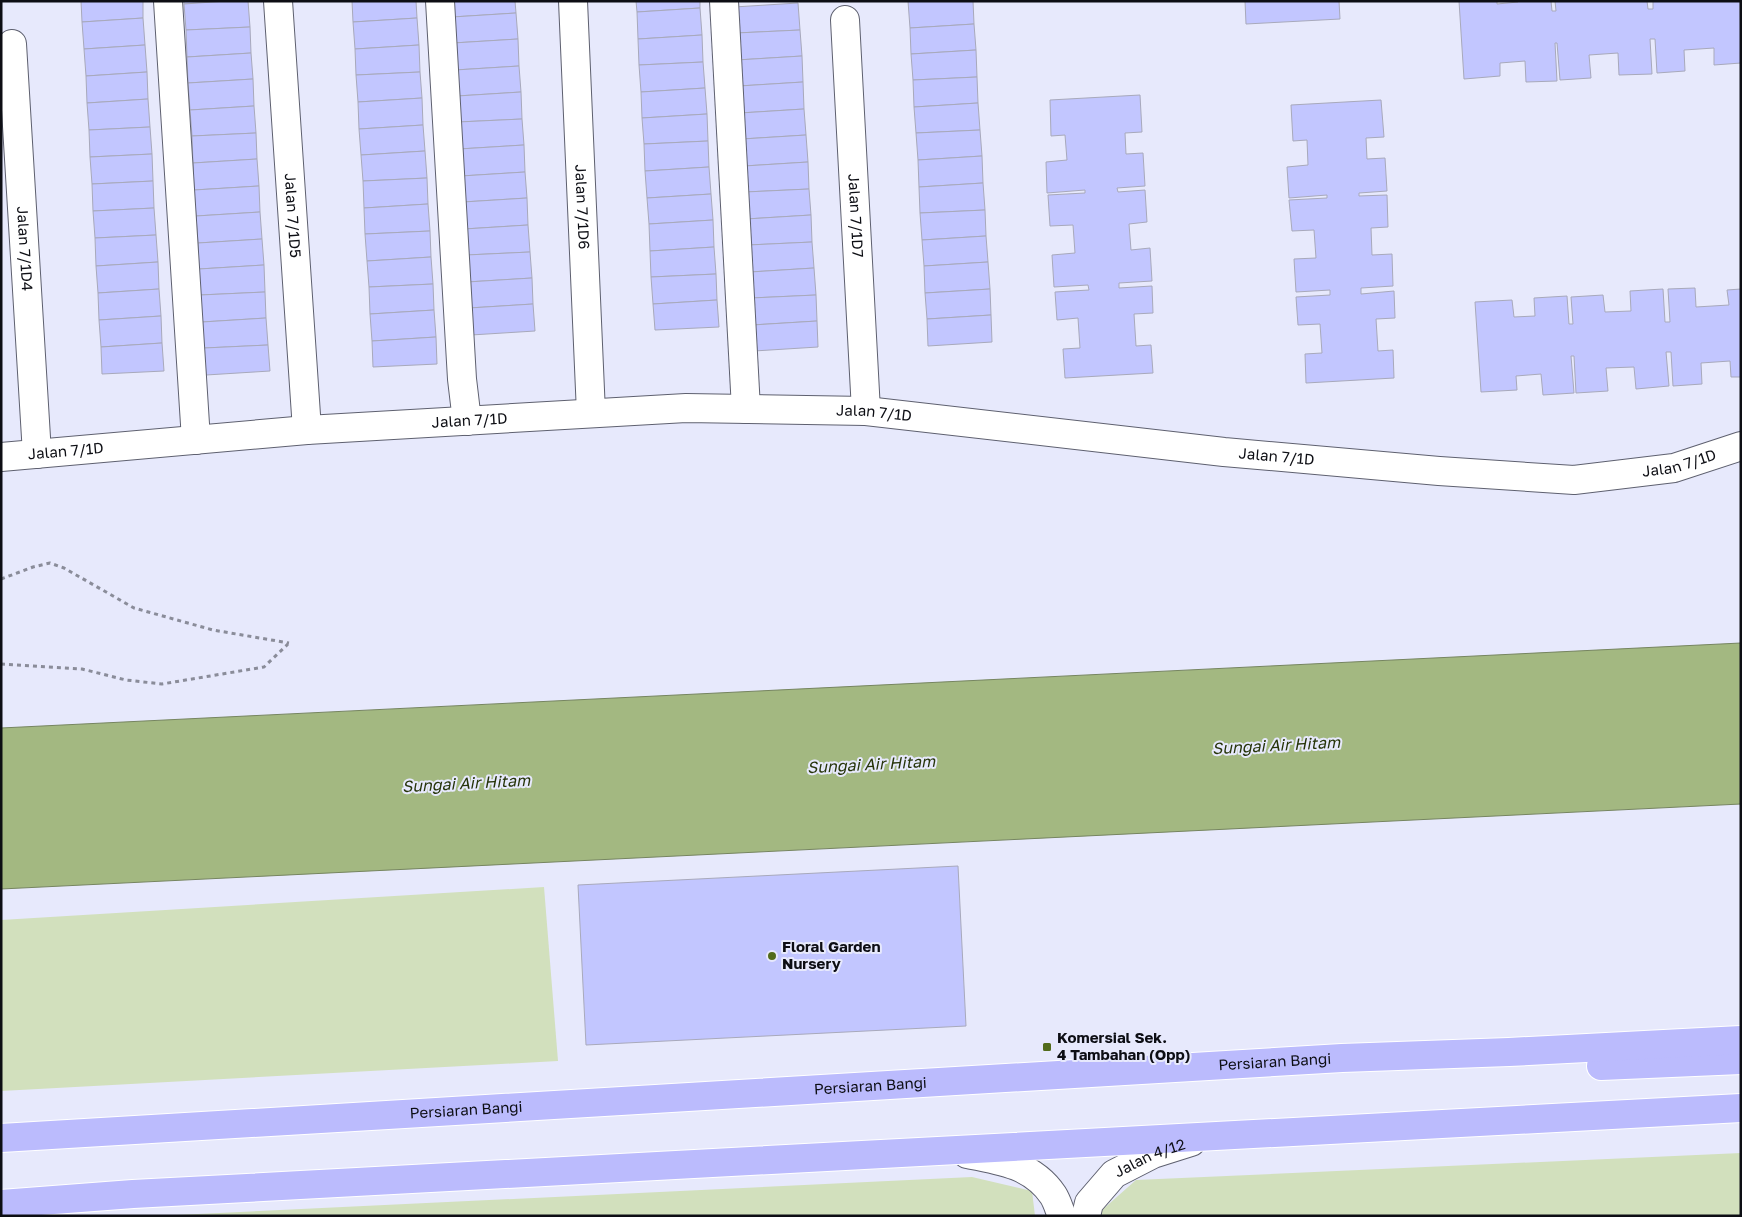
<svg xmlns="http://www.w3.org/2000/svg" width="1742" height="1217" font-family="'Golos Text',sans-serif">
  <rect width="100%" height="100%" fill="#e7e9fc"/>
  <g fill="#d2e0bd">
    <polygon points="544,887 558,1061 1,1091 1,920"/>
    <polygon points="1741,1153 1741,1216 1101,1216 1101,1211 1136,1180"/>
    <polygon points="972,1177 1032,1191 1035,1216 156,1216"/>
  </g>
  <polygon fill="#a3b881" stroke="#768560" points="1741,643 1741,804 1,889 1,728"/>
  <g fill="#c2c6ff" stroke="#a8a9bb">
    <polygon points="81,1 143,1 143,18 82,22"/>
    <polygon points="184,1 226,1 184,4"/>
    <polygon points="226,1 248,1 250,27 186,30 184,4"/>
    <polygon points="352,1 416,1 417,18 353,22"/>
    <polygon points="451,1 515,1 516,13 452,17"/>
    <polygon points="636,1 700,1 700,8 637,12"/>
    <polygon points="908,1 973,1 974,24 910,28"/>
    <polygon points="1245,1 1339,1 1340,19 1246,24"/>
    <polygon points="1459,1 1497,1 1497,4 1518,2 1518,1 1551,1 1552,11 1556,11 1555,1 1647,1 1648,9 1653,9 1653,1 1740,1 1741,63 1714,65 1714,48 1684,50 1685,71 1657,73 1655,39 1650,39 1652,74 1619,75 1618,53 1589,55 1591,78 1560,80 1557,43 1555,43 1557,81 1526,82 1525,61 1500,63 1500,76 1464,79"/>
    <polygon points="798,3 800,30 736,33 734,7"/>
    <polygon points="700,8 702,35 638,39 637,12"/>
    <polygon points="516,13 518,39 453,43 452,17"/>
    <polygon points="143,18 145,45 84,49 82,22"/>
    <polygon points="417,18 419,45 355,49 353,22"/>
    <polygon points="974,24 976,50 911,54 910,28"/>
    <polygon points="250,27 251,53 187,57 186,30"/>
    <polygon points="800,30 802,56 737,60 736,33"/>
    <polygon points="702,35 703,62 639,65 638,39"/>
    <polygon points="518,39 519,66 455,70 453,43"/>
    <polygon points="145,45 147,72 86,76 84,49"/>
    <polygon points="419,45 420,72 356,75 355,49"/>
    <polygon points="976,50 977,77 913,80 911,54"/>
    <polygon points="251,53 253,79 188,83 187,57"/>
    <polygon points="802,56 803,82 739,86 737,60"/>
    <polygon points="703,62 705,88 641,92 639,65"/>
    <polygon points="519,66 521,92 457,96 455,70"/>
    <polygon points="147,72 148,99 87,103 86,76"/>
    <polygon points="420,72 422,98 358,102 356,75"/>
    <polygon points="977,77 978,103 914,107 913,80"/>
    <polygon points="253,79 254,106 190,110 188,83"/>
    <polygon points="803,82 804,109 740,113 739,86"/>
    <polygon points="705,88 707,114 642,118 641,92"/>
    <polygon points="521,92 522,119 458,122 457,96"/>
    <polygon points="1140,95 1142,132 1125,133 1126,154 1143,153 1145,186 1117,188 1118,192 1145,190 1147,222 1129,224 1131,250 1150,248 1152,281 1119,283 1119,288 1152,286 1153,313 1134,314 1136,346 1151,345 1153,373 1065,378 1063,349 1080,348 1078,318 1057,320 1055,292 1089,290 1088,285 1054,287 1052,255 1075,253 1073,225 1050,226 1048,195 1085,193 1085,190 1047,193 1046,162 1067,160 1065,135 1051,136 1050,100"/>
    <polygon points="422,98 423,125 359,129 358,102"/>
    <polygon points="148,99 150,127 89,130 87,103"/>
    <polygon points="1381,100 1384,137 1366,138 1367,159 1385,158 1387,191 1359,193 1359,196 1387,195 1388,227 1371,228 1372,255 1392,254 1393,286 1361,288 1361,294 1394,291 1395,318 1376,319 1378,351 1393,350 1394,378 1306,383 1305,354 1322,353 1320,324 1298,325 1296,297 1330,295 1330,290 1296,292 1294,259 1316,258 1314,230 1292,231 1289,200 1327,198 1327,195 1289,198 1287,167 1308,165 1307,140 1293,141 1291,105"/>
    <polygon points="978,103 980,130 916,133 914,107"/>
    <polygon points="254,106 256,133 192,136 190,110"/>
    <polygon points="804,109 806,135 742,139 740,113"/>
    <polygon points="707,114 708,141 644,144 642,118"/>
    <polygon points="522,119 524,145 459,149 458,122"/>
    <polygon points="423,125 425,151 361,155 359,129"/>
    <polygon points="150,127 152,154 90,157 89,130"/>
    <polygon points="980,130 982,156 918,160 916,133"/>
    <polygon points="256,133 257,159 193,163 192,136"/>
    <polygon points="806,135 808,162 744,166 742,139"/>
    <polygon points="708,141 709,167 645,171 644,144"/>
    <polygon points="524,145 525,172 461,176 459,149"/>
    <polygon points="425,151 427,178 363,181 361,155"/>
    <polygon points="152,154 153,181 92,184 90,157"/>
    <polygon points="982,156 983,183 919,187 918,160"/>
    <polygon points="257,159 259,186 194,190 193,163"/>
    <polygon points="808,162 809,189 745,192 744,166"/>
    <polygon points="709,167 711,194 647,198 645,171"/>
    <polygon points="525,172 527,198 463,202 461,176"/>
    <polygon points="427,178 428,204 364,208 363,181"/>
    <polygon points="153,181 154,208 93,211 92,184"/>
    <polygon points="983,183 985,210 920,213 919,187"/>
    <polygon points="259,186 260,212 196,216 194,190"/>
    <polygon points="809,189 811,215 746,219 745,192"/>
    <polygon points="711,194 713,220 649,224 647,198"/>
    <polygon points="527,198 528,225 464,229 463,202"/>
    <polygon points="428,204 430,231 365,234 364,208"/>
    <polygon points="154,208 156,235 95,238 93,211"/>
    <polygon points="985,210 986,236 922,240 920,213"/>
    <polygon points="260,212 262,239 198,243 196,216"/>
    <polygon points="811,215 812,242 748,245 746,219"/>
    <polygon points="713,220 714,247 650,251 649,224"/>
    <polygon points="528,225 530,252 466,255 464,229"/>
    <polygon points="430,231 431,257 367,261 365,234"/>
    <polygon points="156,235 158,262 96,266 95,238"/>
    <polygon points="986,236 988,262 924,266 922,240"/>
    <polygon points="262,239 264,265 199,269 198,243"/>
    <polygon points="812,242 814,268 750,272 748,245"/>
    <polygon points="714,247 716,274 651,277 650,251"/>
    <polygon points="530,252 532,278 467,282 466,255"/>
    <polygon points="431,257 433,284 369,287 367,261"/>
    <polygon points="158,262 159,289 98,293 96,266"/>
    <polygon points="988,262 990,289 925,293 924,266"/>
    <polygon points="264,265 265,292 200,295 199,269"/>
    <polygon points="814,268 816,295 751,298 750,272"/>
    <polygon points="716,274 717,300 653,304 651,277"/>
    <polygon points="532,278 533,304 469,308 467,282"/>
    <polygon points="433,284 434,310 370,314 369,287"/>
    <polygon points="1695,288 1696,307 1729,305 1727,290 1741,289 1741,377 1731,377 1730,361 1701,363 1702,384 1673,386 1671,352 1666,352 1669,386 1636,389 1634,367 1606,368 1608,391 1576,393 1574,356 1571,356 1574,393 1543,395 1541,374 1516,376 1517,390 1481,392 1475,302 1512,300 1514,317 1535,316 1534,298 1567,296 1569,324 1573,324 1571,297 1603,295 1605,312 1631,311 1630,291 1663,289 1665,322 1670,322 1668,289"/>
    <polygon points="159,289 161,316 99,320 98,293"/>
    <polygon points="990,289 991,315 927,319 925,293"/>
    <polygon points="265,292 266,318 202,322 200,295"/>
    <polygon points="816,295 817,321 752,325 751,298"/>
    <polygon points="717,300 719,327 655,330 653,304"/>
    <polygon points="533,304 535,331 471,335 469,308"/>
    <polygon points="434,310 436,337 372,341 370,314"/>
    <polygon points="991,315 992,342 928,346 927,319"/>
    <polygon points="161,316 162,343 101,347 99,320"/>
    <polygon points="266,318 268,345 204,348 202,322"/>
    <polygon points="817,321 818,347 754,351 752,325"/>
    <polygon points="436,337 437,364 373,367 372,341"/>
    <polygon points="162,343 164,371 102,374 101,347"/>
    <polygon points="268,345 270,371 206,375 204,348"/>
    <polygon points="958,866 966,1026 586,1045 578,885"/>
  </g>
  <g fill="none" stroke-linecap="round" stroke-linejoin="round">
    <defs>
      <g id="minor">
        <polyline points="168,1 196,440"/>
        <path id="s1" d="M278,1L307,430"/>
        <polyline points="440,1 462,379 467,421"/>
        <path id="s2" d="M573,1L591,413"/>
        <polyline points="724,1 746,409"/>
        <path id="s3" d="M845,20L866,411"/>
        <path id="s4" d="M12,44L37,454"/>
        <path id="s5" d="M1,457L307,430L686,408L866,411L1224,452L1439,471L1574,480L1674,468L1741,446"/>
        <path d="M967,1154C1000,1160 1033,1165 1053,1195C1057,1201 1059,1209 1062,1216"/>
        <path id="s6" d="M1086,1216L1089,1203L1114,1174L1153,1154L1191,1142"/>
      </g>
      <g id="major">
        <polyline points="1601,1066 1741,1060"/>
        <path id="s7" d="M1,1138L1342,1058L1509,1052L1741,1040"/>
        <polyline points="1,1204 133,1194 1741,1108"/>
      </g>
    </defs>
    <use href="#minor" stroke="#5e606f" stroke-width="30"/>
    <use href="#major" stroke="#fff" stroke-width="30"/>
    <g stroke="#8a8c99" stroke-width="3" stroke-dasharray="4 4" stroke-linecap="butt">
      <polyline points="1,579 33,567 50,563 64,568 134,608 213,630 289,643"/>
      <polyline points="1,664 82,669 126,680 162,684 264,667 288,644"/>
    </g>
    <use href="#minor" stroke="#fff" stroke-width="28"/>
    <use href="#major" stroke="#bbbbfd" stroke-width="28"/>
  </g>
  <g fill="#526b1b" stroke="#e7e9fc" stroke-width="2">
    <circle cx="772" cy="956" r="5"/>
    <rect x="1042" y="1042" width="10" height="10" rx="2.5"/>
  </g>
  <g text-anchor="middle" stroke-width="4" stroke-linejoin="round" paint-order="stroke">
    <g font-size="15" fill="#0d0e14" stroke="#e7e9fc">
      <text dy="5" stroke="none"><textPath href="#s2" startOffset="206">Jalan 7/1D6</textPath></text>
      <text dy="5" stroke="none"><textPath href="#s1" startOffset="215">Jalan 7/1D5</textPath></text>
      <text dy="5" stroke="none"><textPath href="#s3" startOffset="196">Jalan 7/1D7</textPath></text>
      <text dy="5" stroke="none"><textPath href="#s4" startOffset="205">Jalan 7/1D4</textPath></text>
      <text dy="5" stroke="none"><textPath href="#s5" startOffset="875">Jalan 7/1D</textPath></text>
      <text dy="5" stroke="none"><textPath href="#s5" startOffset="470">Jalan 7/1D</textPath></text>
      <text dy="5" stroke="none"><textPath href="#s5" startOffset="65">Jalan 7/1D</textPath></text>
      <text dy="5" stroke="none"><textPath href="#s5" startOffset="1280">Jalan 7/1D</textPath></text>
      <text dy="5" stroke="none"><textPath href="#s5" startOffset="1685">Jalan 7/1D</textPath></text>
      <text dy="5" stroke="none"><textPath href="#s7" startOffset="1276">Persiaran Bangi</textPath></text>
      <text dy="5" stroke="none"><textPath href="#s7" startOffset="871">Persiaran Bangi</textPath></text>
      <text dy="5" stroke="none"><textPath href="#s7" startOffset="466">Persiaran Bangi</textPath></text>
      <text dy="5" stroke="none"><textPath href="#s6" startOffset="91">Jalan 4/12</textPath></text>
    </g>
    <g font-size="15" font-weight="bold" fill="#0d0e14" stroke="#e7e9fc" text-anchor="start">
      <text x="782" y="952">Floral Garden<tspan x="782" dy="17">Nursery</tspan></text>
      <text x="1057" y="1043">Komersial Sek.<tspan x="1057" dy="17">4 Tambahan (Opp)</tspan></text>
    </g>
    <g font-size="16" font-style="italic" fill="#263409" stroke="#e7e9fc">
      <text transform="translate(1276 745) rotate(-3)" y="6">Sungai Air Hitam</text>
      <text transform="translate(871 764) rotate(-3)" y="6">Sungai Air Hitam</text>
      <text transform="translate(466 783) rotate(-3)" y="6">Sungai Air Hitam</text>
    </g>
  </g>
  <rect width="1742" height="1217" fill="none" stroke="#0d0e14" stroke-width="5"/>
</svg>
